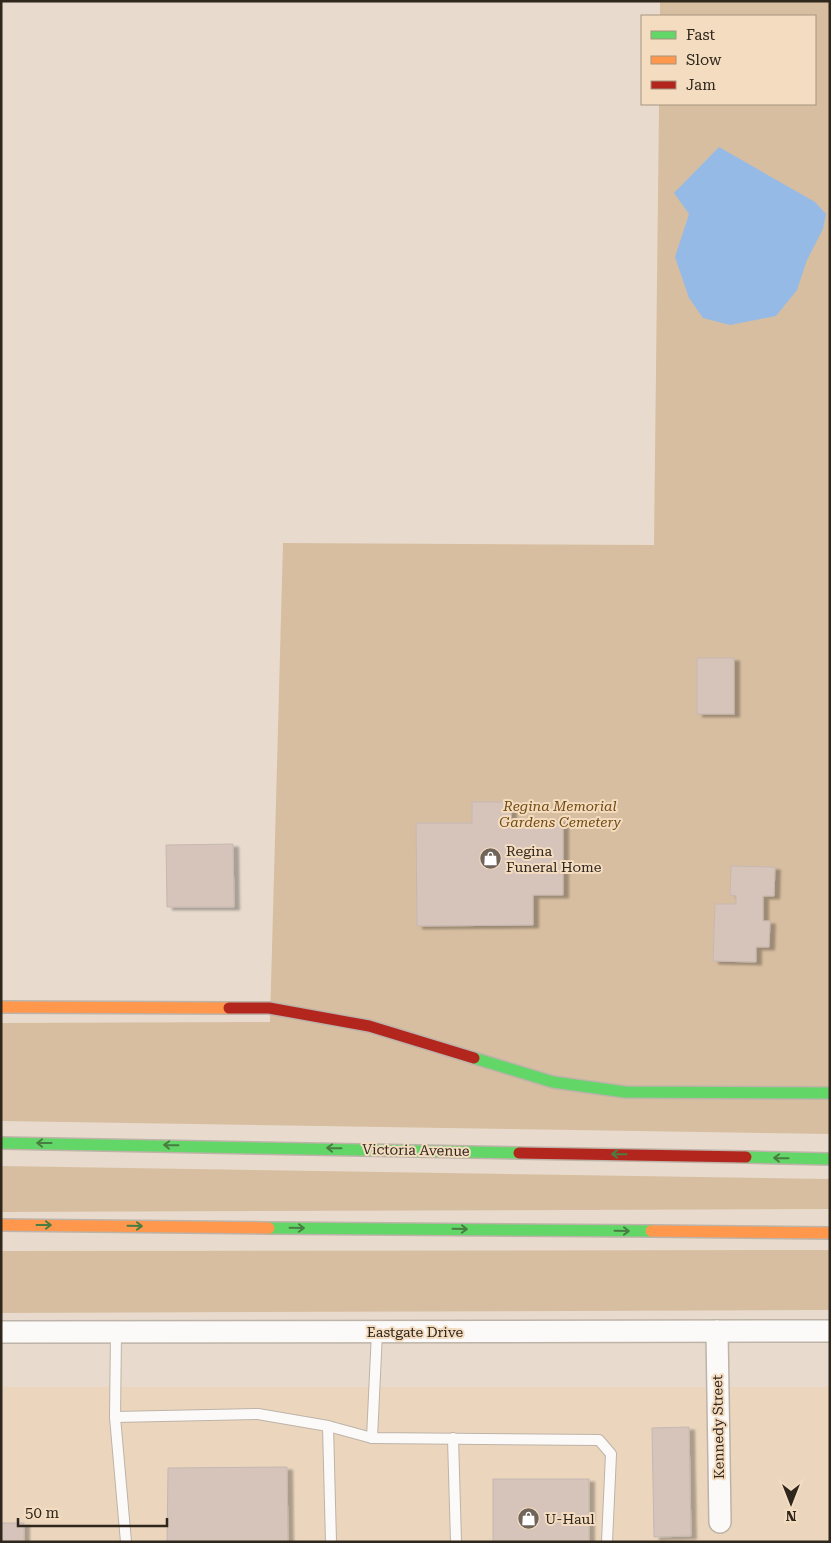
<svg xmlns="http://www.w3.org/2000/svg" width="831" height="1543" font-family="'Roboto Serif',serif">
  <defs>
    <filter id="shadow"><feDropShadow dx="5.5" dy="3" stdDeviation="1" flood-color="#0004"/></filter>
  </defs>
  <rect width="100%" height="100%" fill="#e8dbcd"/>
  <rect fill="#ebd6bd" x="1" y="1387" width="829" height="155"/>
  <g fill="#d8bea0">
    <polygon points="660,1 830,1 830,1134 1,1121 1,1023 270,1022 283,543 654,545 659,104 815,104 815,16 660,16"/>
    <polygon points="1,1166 830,1179 830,1209 1,1212"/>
    <polygon points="830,1250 830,1310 1,1313 1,1251"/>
  </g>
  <polygon fill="#96bae6" points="719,147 815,202 826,214 823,229 807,260 797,290 776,316 730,325 703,318 689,298 675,257 689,214 674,193"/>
  <g fill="#d6c3ba" stroke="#c5b8b1" filter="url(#shadow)">
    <rect x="697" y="658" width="37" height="56"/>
    <polygon points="472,802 511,802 511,821 563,820 563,895 533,895 533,925 417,926 416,823 472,823"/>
    <polygon points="233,844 234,907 167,907 166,845"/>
    <polygon points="731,866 775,867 774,896 763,896 763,921 770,921 769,947 756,947 756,962 713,961 715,904 736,904 736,896 730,895"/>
    <polygon points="689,1427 691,1536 654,1537 652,1428"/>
    <polygon points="287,1467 288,1542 167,1542 168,1468"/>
    <rect x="493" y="1479" width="96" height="63"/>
    <rect x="1" y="1523" width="23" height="19"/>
  </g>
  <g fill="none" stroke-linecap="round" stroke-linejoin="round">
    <defs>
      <g id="lane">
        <polyline points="116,1332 115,1417 258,1414 328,1426 372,1438"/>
        <polyline points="377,1332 372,1438 599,1440 611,1454 607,1542"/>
        <polyline points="115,1417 126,1542"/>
        <polyline points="328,1426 331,1542"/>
        <polyline points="453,1438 456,1542"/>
      </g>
      <g id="street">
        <polyline points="717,1331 720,1522"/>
        <polyline points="1,1332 830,1331"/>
      </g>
      <g id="fast">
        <polyline points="474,1058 553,1082 625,1092 830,1093"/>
        <polyline points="1,1143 519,1153"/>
        <polyline points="746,1157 830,1159"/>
        <polyline points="269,1228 651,1231"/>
      </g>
      <g id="slow">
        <polyline points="1,1007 229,1008"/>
        <polyline points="1,1225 269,1228"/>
        <polyline points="651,1231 830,1233"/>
      </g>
      <g id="jam">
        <polyline points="229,1008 269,1008 369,1026 474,1058"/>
        <polyline points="519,1153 746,1157"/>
      </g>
    </defs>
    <use href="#lane" stroke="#bdb3a8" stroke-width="12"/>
    <use href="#street" stroke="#bdb3a8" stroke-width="24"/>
    <use href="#fast" stroke="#bdb3a8" stroke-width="14"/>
    <use href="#slow" stroke="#bdb3a8" stroke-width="14"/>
    <use href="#jam" stroke="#bdb3a8" stroke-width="14"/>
    <use href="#lane" stroke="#fcfaf8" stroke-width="10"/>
    <use href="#street" stroke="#fcfaf8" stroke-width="21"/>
    <use href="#fast" stroke="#63d668" stroke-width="11"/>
    <use href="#slow" stroke="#ff974d" stroke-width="11"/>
    <use href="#jam" stroke="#b3261e" stroke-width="11"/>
  </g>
  <defs><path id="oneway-shaft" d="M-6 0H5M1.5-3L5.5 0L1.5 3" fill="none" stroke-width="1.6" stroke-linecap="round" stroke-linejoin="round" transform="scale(1.25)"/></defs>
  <g stroke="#497e42">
    <use href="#oneway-shaft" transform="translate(44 1143) rotate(-180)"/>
    <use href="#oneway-shaft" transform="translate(171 1145) rotate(-179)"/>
    <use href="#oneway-shaft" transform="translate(334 1148) rotate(-179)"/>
    <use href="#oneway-shaft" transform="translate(619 1154) rotate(-179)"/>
    <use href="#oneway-shaft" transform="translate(781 1158) rotate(-179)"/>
    <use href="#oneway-shaft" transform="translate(44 1225)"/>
    <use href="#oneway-shaft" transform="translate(135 1226) rotate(1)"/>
    <use href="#oneway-shaft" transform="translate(297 1228) rotate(1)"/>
    <use href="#oneway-shaft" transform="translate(460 1229) rotate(1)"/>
    <use href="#oneway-shaft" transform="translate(622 1231) rotate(1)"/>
  </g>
  <defs>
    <symbol id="shop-disc" viewBox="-11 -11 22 22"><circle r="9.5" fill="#70655a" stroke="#f4dcc1"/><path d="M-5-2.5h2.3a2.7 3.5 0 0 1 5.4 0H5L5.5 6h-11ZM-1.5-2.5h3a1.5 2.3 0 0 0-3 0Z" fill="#fff"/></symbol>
  </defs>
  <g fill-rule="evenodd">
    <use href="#shop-disc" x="478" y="846" width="25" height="25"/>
    <use href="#shop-disc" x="516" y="1506" width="25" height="25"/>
  </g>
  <g text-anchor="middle" stroke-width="4" stroke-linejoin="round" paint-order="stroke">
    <g font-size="14" font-style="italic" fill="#724b11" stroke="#f4dcc1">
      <text x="560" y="811">Regina Memorial<tspan x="560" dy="16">Gardens Cemetery</tspan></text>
    </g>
    <g font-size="14" fill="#2f261c" stroke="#f4dcc1" text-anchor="start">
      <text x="506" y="856">Regina<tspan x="506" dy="16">Funeral Home</tspan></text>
      <text x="545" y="1524">U-Haul</text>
    </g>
    <g font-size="14" fill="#2f261c" stroke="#f4dcc1">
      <text transform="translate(416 1150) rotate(1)" y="5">Victoria Avenue</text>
      <text x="415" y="1337">Eastgate Drive</text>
      <text transform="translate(718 1427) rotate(-91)" y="5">Kennedy Street</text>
    </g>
  </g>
  <rect width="831" height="1543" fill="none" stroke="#2f261c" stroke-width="5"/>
  <rect x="641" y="15" width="175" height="90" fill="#f4dcc1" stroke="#a5937f"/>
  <rect x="651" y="31" width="25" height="8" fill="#63d668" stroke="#a5937f"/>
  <text x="686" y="40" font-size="15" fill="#2f261c">Fast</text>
  <rect x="651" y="56" width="25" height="8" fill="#ff974d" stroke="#a5937f"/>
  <text x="686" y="65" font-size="15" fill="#2f261c">Slow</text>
  <rect x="651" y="81" width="25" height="8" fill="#b3261e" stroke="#a5937f"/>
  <text x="686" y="90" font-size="15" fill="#2f261c">Jam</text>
  <g transform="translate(791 1503) rotate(180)" stroke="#f4dcc1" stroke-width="4" paint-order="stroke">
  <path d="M0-4L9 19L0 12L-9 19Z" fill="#2f261c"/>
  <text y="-8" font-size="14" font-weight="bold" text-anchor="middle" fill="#2f261c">N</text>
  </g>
  <path d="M18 1518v8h149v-8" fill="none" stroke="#2f261c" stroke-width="2.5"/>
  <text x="25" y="1518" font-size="15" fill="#2f261c" stroke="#f4dcc1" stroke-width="4" paint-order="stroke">50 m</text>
</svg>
